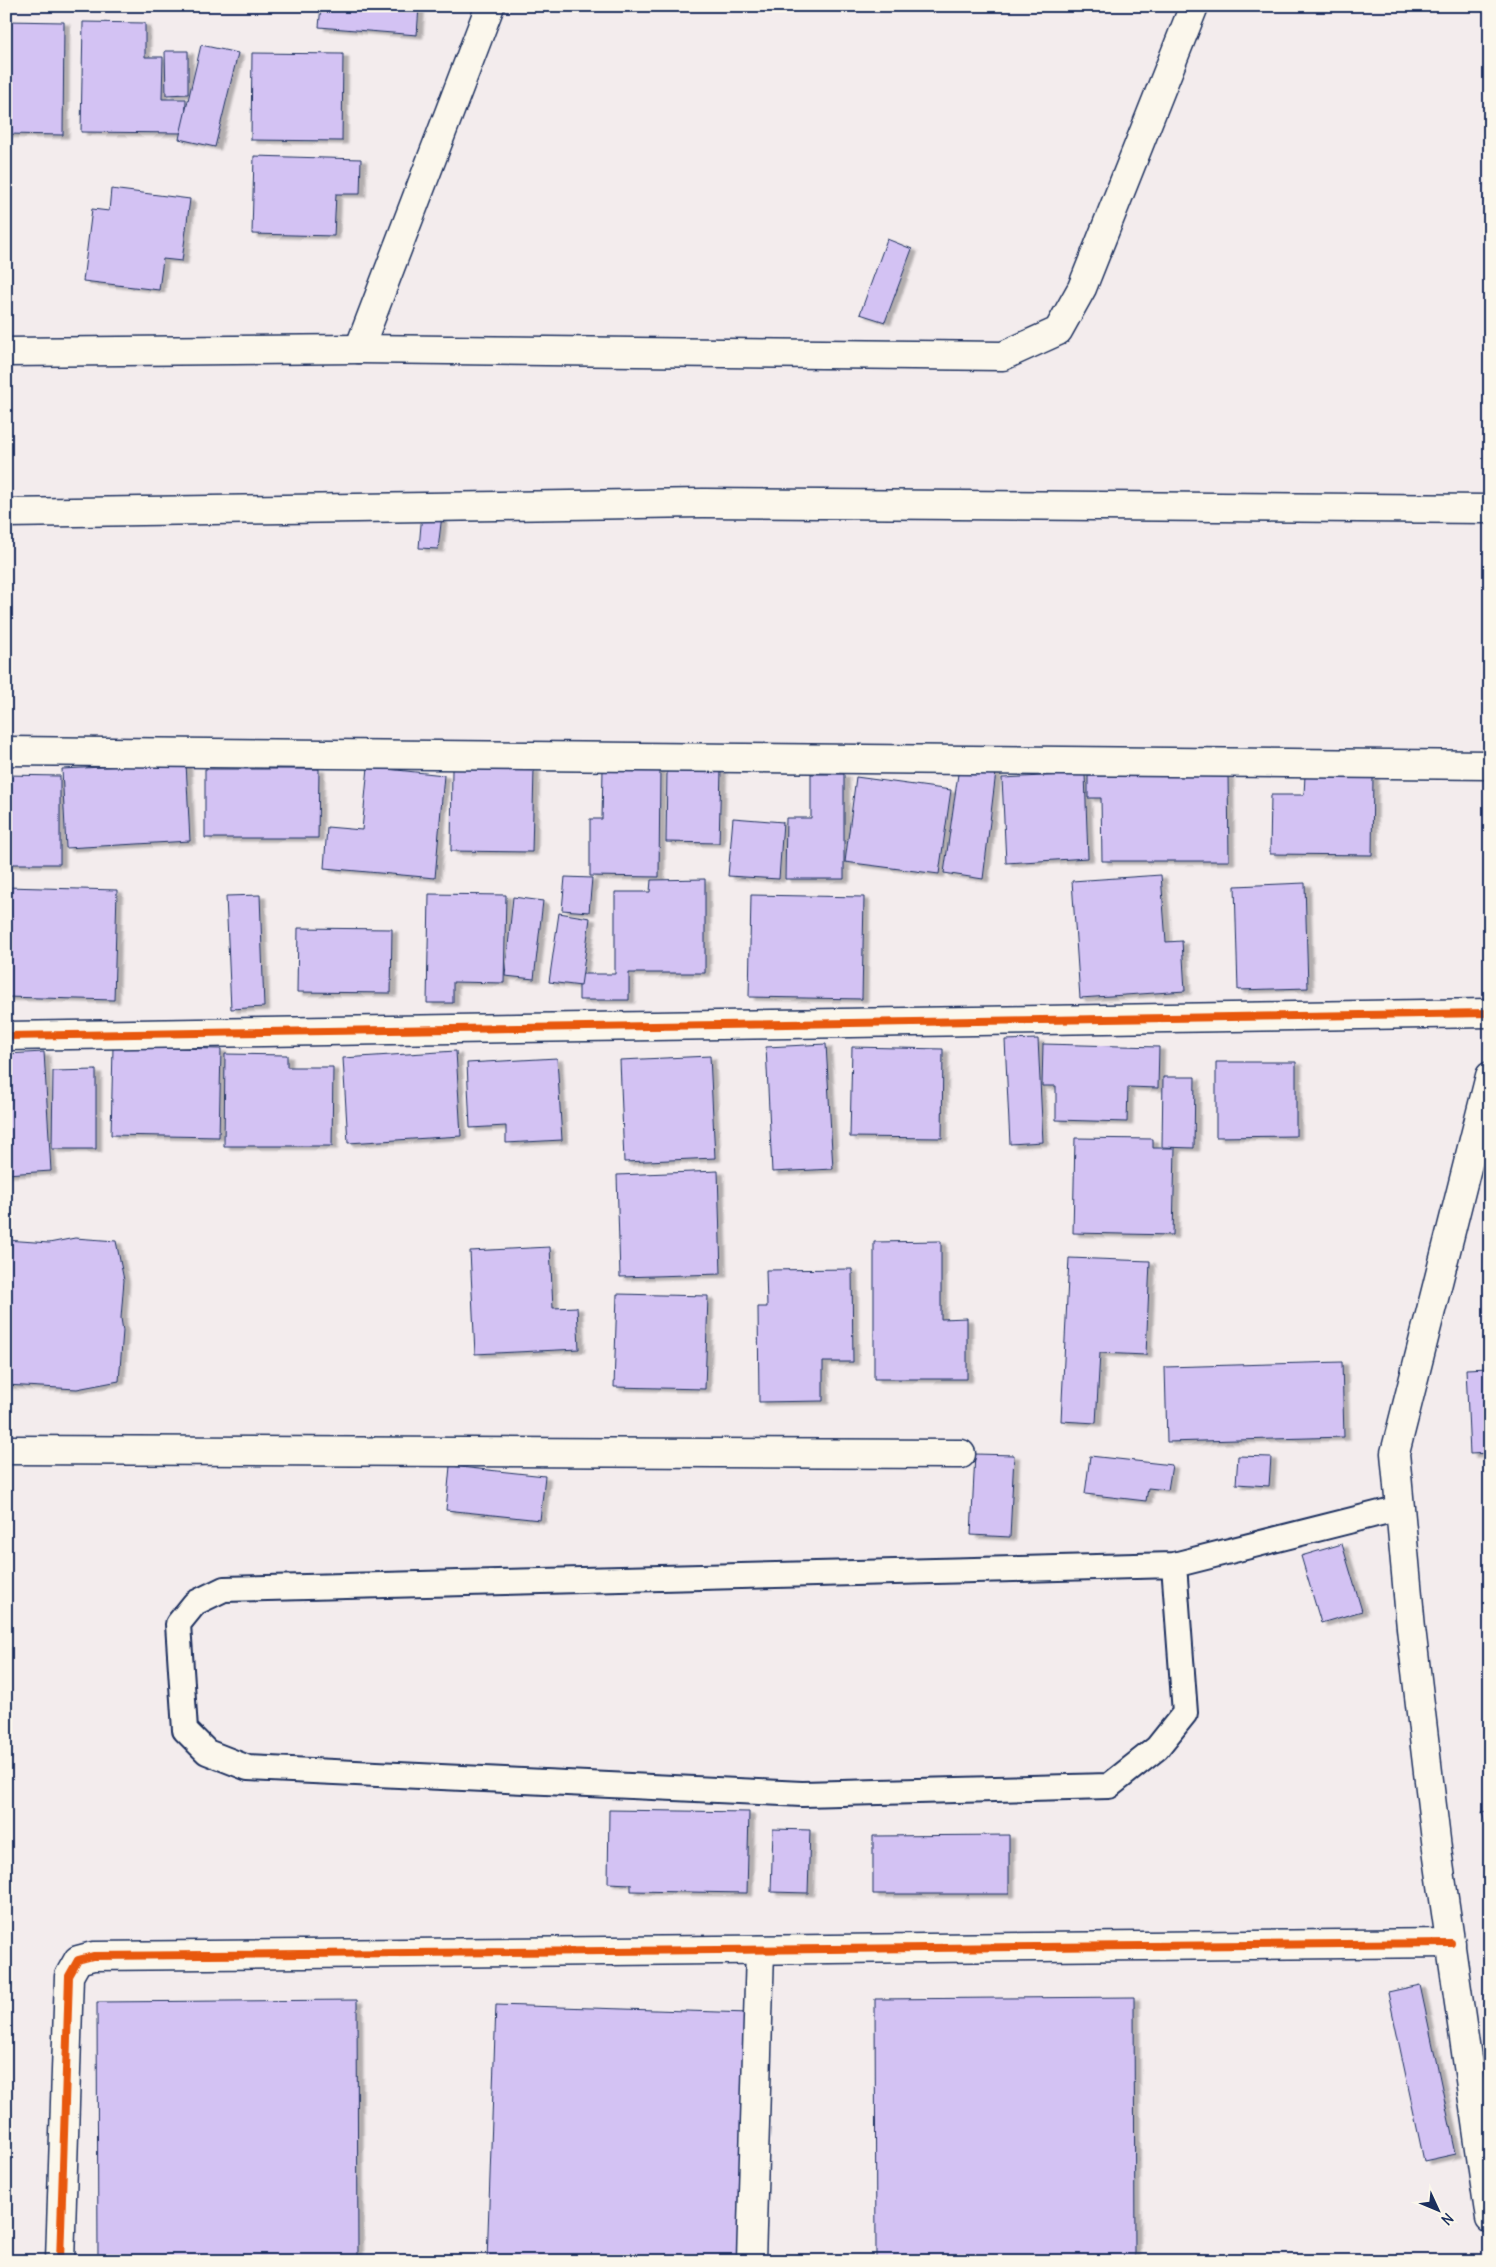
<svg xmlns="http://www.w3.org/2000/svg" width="1496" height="2267" font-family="Delius,sans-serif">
  <defs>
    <filter id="shadow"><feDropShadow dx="5.5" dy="3" stdDeviation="1" flood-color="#0004"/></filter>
  </defs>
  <rect width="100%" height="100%" fill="#f3eced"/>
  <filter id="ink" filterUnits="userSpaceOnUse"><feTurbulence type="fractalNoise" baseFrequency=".02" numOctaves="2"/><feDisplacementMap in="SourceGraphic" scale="10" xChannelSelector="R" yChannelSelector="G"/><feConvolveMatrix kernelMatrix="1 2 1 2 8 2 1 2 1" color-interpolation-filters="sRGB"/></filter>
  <g filter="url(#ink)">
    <g fill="#d3c2f3" stroke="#1b2f5e" filter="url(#shadow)">
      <polygon points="321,6 419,6 417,35 319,27"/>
      <polygon points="6,21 64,22 63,135 6,134"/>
      <polygon points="83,22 145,23 145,57 163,57 162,99 186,99 185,133 81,132"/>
      <polygon points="201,45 238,53 215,147 179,139"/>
      <polygon points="165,51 188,51 188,94 166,95"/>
      <polygon points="252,53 343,54 342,141 251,140"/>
      <polygon points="254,156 361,159 360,194 336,194 334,236 252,234"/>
      <polygon points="111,189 190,199 182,261 163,259 159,290 83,281 92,209 109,211"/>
      <polygon points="887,239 912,249 885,322 860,314"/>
      <polygon points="422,513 442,515 438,549 419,548"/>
      <polygon points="186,763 190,841 66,848 62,769"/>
      <polygon points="368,767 444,775 435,878 324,868 327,827 362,830"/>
      <polygon points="959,767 996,772 983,879 944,873"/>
      <polygon points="205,769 319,769 318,838 205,838"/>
      <polygon points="452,769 534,769 532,852 451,851"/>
      <polygon points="603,769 660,769 659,877 590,876 590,819 602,819"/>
      <polygon points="667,769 721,770 719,843 666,842"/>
      <polygon points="811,774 844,774 844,879 785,879 786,818 811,818"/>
      <polygon points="1085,774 1088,858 1006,863 1002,778"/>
      <polygon points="6,775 60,776 60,864 6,864"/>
      <polygon points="1228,775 1229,861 1102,861 1101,798 1088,798 1088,776"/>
      <polygon points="1305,775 1373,776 1372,855 1270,854 1271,795 1304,795"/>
      <polygon points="856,777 951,790 939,874 845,862"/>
      <polygon points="733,818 783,822 779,879 728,876"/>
      <polygon points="1161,875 1166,942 1182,941 1185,991 1080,998 1072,881"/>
      <polygon points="565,877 592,878 589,912 562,910"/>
      <polygon points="705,879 705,973 629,973 629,1000 579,1000 579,974 615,974 615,892 650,892 651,880"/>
      <polygon points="1305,883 1308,988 1238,990 1235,886"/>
      <polygon points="6,887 117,890 114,1000 6,997"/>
      <polygon points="429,894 506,895 504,983 453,982 453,1003 427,1003"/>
      <polygon points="260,895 264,1007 231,1009 226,896"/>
      <polygon points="751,895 864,897 862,999 749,997"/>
      <polygon points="513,897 543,901 534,979 505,976"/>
      <polygon points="559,913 590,918 581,986 549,982"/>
      <polygon points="298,928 392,929 391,993 297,992"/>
      <polygon points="1038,1039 1043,1142 1010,1144 1005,1040"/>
      <polygon points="826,1044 833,1169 772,1172 766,1047"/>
      <polygon points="1043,1044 1159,1047 1158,1088 1128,1087 1127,1122 1056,1120 1056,1086 1042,1086"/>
      <polygon points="113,1047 221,1049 219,1137 111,1135"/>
      <polygon points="852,1047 943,1049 942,1138 850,1137"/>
      <polygon points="456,1051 461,1136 348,1143 343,1058"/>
      <polygon points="44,1052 51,1171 6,1174 6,1054"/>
      <polygon points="225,1054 287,1055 287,1067 333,1067 332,1146 224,1146"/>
      <polygon points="710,1056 715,1158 624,1162 620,1060"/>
      <polygon points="557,1058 562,1140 506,1143 506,1126 470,1128 467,1063"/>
      <polygon points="1216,1062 1296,1062 1296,1136 1216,1137"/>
      <polygon points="96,1070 96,1149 52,1149 53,1071"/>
      <polygon points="1163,1077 1195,1077 1194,1148 1162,1147"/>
      <polygon points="1075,1138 1153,1139 1153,1148 1175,1148 1173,1235 1073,1233"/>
      <polygon points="718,1171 721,1274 620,1277 617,1175"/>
      <polygon points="75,1238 116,1241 124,1280 121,1318 123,1331 119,1381 77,1389 6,1385 6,1240 49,1243"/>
      <polygon points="941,1241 941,1319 967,1318 967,1379 874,1379 874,1242"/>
      <polygon points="550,1247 553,1308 577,1307 579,1349 475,1354 470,1251"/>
      <polygon points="1069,1258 1150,1261 1146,1355 1100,1353 1096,1423 1061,1421"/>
      <polygon points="852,1269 853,1362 823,1362 823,1401 759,1402 758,1307 767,1307 766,1270"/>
      <polygon points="617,1294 708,1296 705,1389 614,1387"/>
      <polygon points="1342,1362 1344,1437 1167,1442 1165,1367"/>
      <polygon points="1490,1368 1490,1453 1470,1454 1466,1369"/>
      <polygon points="975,1454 1014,1455 1010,1537 971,1535"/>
      <polygon points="1090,1456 1172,1465 1168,1490 1148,1488 1146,1501 1085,1494"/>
      <polygon points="1238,1456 1271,1457 1269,1486 1236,1484"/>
      <polygon points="450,1466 545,1476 540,1520 446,1510"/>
      <polygon points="1342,1544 1362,1611 1321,1623 1301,1556"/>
      <polygon points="609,1810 749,1812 747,1893 631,1891 631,1884 608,1883"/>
      <polygon points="1490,1810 1490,1844 1482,1812"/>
      <polygon points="773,1829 810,1830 808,1893 771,1892"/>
      <polygon points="1009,1835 1009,1894 873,1894 873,1836"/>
      <polygon points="1420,1985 1456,2154 1424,2161 1388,1992"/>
      <polygon points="1134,1997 1135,2261 876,2261 875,1999"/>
      <polygon points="357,2000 358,2261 98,2261 97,2002"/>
      <polygon points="496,2005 750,2013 741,2261 487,2261"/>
    </g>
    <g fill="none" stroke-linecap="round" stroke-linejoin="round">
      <defs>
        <polyline id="lane" points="1174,1565 1185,1713 1157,1748 1109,1786 802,1794 248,1768 207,1752 185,1730 178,1624 195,1603 224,1589 1174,1565 1400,1508"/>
        <g id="street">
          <polyline points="490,6 359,349 1003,356 1058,331 1082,288 1194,6"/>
          <polyline points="6,352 359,349"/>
          <polyline points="6,513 703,503 1490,509"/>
          <polyline points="6,751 1490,765"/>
          <polyline points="6,1036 1490,1013"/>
          <polyline points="1490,1076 1395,1453 1411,1628 1438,1857 1490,2219"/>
          <polyline points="6,1450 961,1454"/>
          <polyline points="60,2261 69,1976 78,1960 93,1956 1451,1943"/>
          <polyline points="751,2261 760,1950"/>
        </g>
      </defs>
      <use href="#lane" stroke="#1b2f5e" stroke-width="28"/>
      <use href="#street" stroke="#1b2f5e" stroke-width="31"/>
      <use href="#lane" stroke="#fbf7ec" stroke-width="24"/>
      <use href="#street" stroke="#fbf7ec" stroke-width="28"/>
      <defs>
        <g id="cycleway">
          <polyline points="6,1036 1490,1013"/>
          <polyline points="60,2261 69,1976 78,1960 93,1956 1451,1943"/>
        </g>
      </defs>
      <use href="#cycleway" stroke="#fbf7ec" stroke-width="11"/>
      <use href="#cycleway" stroke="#e8590c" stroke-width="8"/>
    </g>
  </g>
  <rect width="1496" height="2267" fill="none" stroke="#fbf7ec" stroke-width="25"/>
  <rect x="12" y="12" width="1471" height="2242" fill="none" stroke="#1b2f5e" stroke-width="2" filter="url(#ink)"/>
  <g transform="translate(1438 2210) rotate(134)" stroke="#fbf7ec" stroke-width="4" paint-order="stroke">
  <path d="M0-4L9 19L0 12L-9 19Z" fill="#1b2f5e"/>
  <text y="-8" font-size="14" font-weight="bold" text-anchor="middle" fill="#1b2f5e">N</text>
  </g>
</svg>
